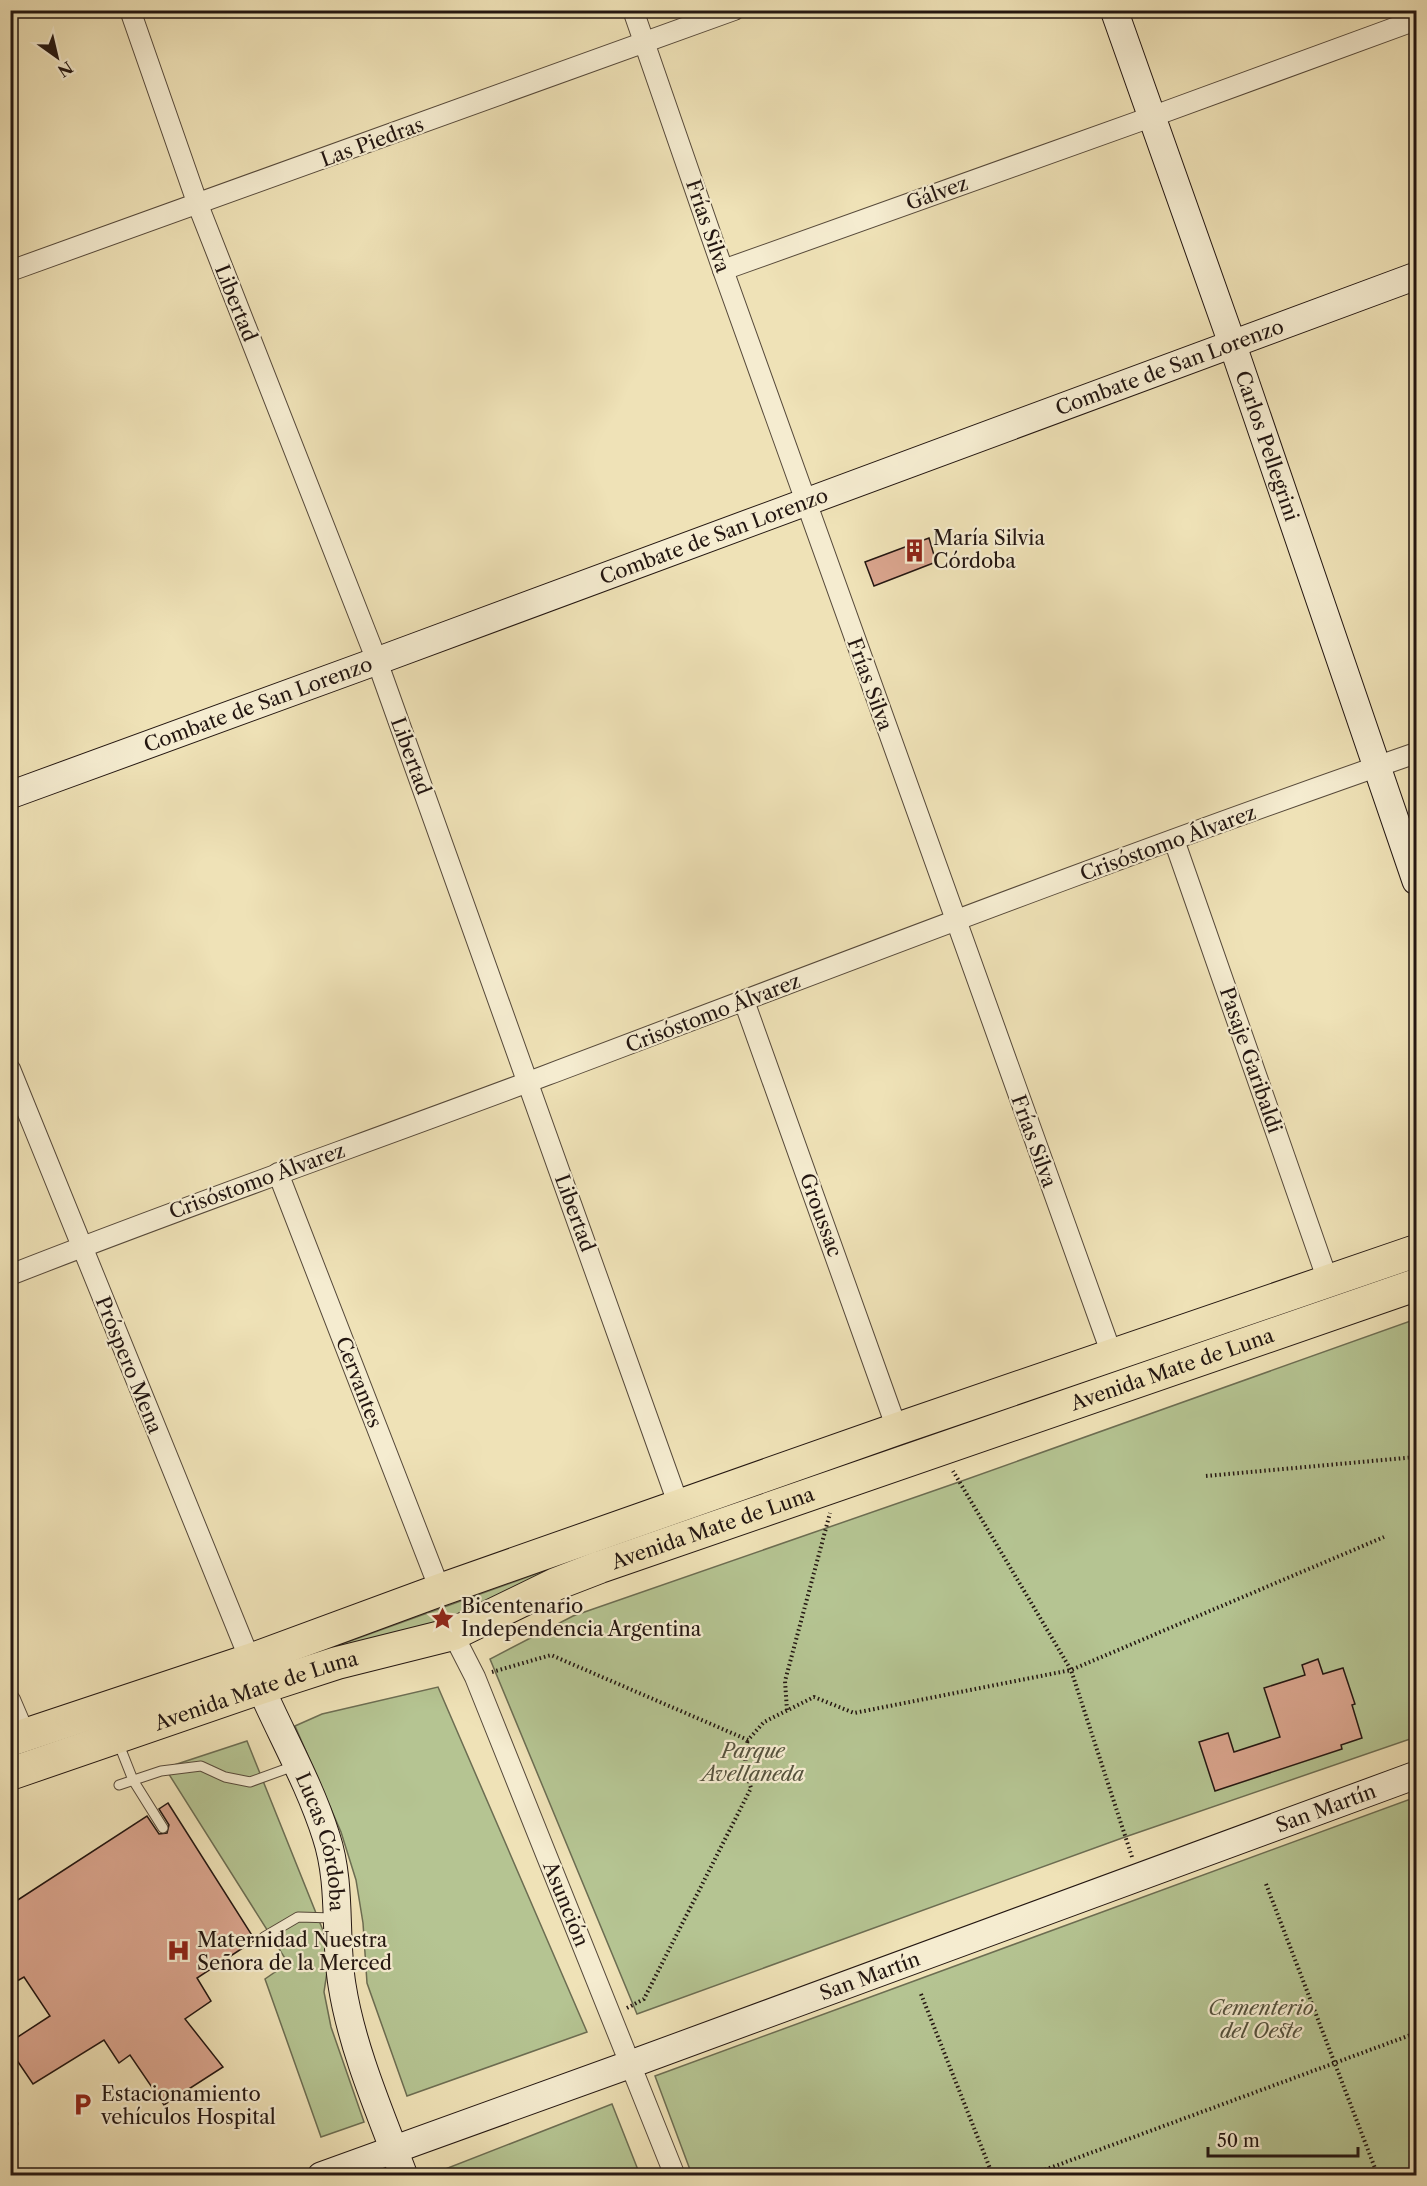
<svg xmlns="http://www.w3.org/2000/svg" width="1427" height="2186" font-family="'Libre Caslon Text',serif">
  <rect width="100%" height="100%" fill="#efe2b7"/>
  <filter id="stains"><feTurbulence type="fractalNoise" baseFrequency=".00333" numOctaves="4"/><feColorMatrix values="0 0 0 0 .2 0 0 0 0 .09 0 0 0 0 .02 0 0 0 .5 -.17"/></filter>
  <radialGradient id="worn" r=".72"><stop offset=".6" stop-color="#630" stop-opacity="0"/><stop offset="1" stop-color="#630" stop-opacity=".3"/></radialGradient>
  <g fill="#b5c492" stroke="#6c6d52" stroke-width="1.5">
    <polygon points="1416,1319 1416,1737 1125,1837 637,2014 490,1659 573,1616 959,1482"/>
    <polygon points="594,1553 442,1624 278,1667"/>
    <polygon points="438,1687 587,2032 407,2096 367,1983 363,1923 356,1880 341,1832 295,1726 322,1714"/>
    <polygon points="247,1741 324,1933 328,1965 324,1992 331,2027 364,2122 321,2137 265,1979 288,1963 165,1768"/>
    <polygon points="1416,1797 1416,2175 692,2175 655,2076"/>
    <polygon points="612,2104 640,2175 430,2175"/>
  </g>
  <g fill="#daa58e" stroke="#231611" stroke-width="1.5">
    <polygon points="929,538 936,562 874,586 865,562"/>
    <polygon points="1318,1659 1323,1674 1343,1668 1355,1704 1352,1705 1362,1738 1341,1745 1342,1749 1215,1791 1199,1742 1228,1733 1234,1752 1280,1737 1264,1688 1305,1675 1302,1665"/>
    <polygon points="168,1803 255,1940 197,1978 211,2001 185,2019 223,2067 164,2105 130,2055 119,2063 104,2040 33,2084 10,2050 10,2042 50,2016 24,1977 10,1985 10,1905 147,1816 159,1834 167,1833 169,1825 159,1809"/>
  </g>
  <g fill="none" stroke-linecap="round" stroke-linejoin="round">
    <defs>
      <g id="lane">
        <polyline points="118,1742 133,1780 163,1828"/>
        <polyline points="119,1785 161,1771 201,1766 225,1777 250,1782 294,1766"/>
        <polyline points="264,1937 298,1917 334,1918"/>
        <polyline points="10,2125 13,2124"/>
      </g>
      <g id="street">
        <polyline points="130,10 198,205 377,661 679,1506"/>
        <polyline points="633,10 723,270 1112,1355"/>
        <polyline points="723,270 1151,117 1416,20"/>
        <polyline points="10,271 734,10"/>
        <polyline points="1174,840 1328,1281"/>
        <polyline points="744,1001 897,1429"/>
        <polyline points="10,1069 250,1660"/>
        <polyline points="278,1173 440,1590"/>
        <path d="M10,1275C188,1205 369,1142 547,1075C836,966 1125,854 1416,753"/>
        <polyline points="453,1634 475,1677 675,2176"/>
        <polyline points="10,1700 25,1735"/>
      </g>
      <g id="secondary">
        <path id="s1" d="M1114,10L1232,343L1416,881"/>
        <path id="s2" d="M10,795L377,661L1416,276"/>
        <path id="s3" d="M253,1670C276,1726 308,1779 326,1836C342,1884 334,1936 342,1985C352,2049 381,2115 404,2176"/>
        <path id="s4" d="M321,2176L631,2064L1416,1775"/>
      </g>
      <g id="primary">
        <polyline points="10,1740 250,1660 440,1590 897,1429 1416,1251"/>
        <path id="s5" d="M10,1774L260,1688L337,1663L453,1634L556,1584L600,1567L1416,1285"/>
      </g>
    </defs>
    <use href="#lane" stroke="#56493a" stroke-width="11"/>
    <use href="#street" stroke="#56493a" stroke-width="22"/>
    <use href="#secondary" stroke="#231611" stroke-width="29"/>
    <use href="#primary" stroke="#231611" stroke-width="34"/>
    <g stroke="#231611" stroke-width="4" stroke-dasharray="1.5 3" stroke-linecap="butt">
      <polyline points="1206,1476 1416,1457"/>
      <polyline points="492,1672 551,1655 748,1740 764,1722 814,1697 854,1713 1071,1670 953,1471"/>
      <polyline points="787,1710 785,1681 830,1513"/>
      <polyline points="1132,1857 1071,1670 1384,1537"/>
      <polyline points="1266,1884 1378,2176"/>
      <polyline points="921,1994 993,2176"/>
      <path d="M627,2008L644,1999L751,1788C746,1772 743,1756 748,1740"/>
      <polyline points="1028,2176 1416,2033"/>
    </g>
    <use href="#lane" stroke="#f5ecd0" stroke-width="9"/>
    <use href="#street" stroke="#f5ecd0" stroke-width="20"/>
    <use href="#secondary" stroke="#f5ecd0" stroke-width="27"/>
    <use href="#primary" stroke="#efe2b7" stroke-width="32"/>
  </g>
  <defs>
    <symbol id="building-bare" viewBox="-9 -9 18 18"><path d="M-4-6H4V6H1V3H-1V6H-4ZM-2.5-4.3h1.7v1.8h-1.7ZM.8-4.3h1.7v1.8H.8ZM-2.5-1h1.7V.8h-1.7ZM.8-1h1.7V.8H.8Z" fill="#8f2418" stroke="#f5ecd0" stroke-width="2.5" paint-order="stroke"/></symbol>
    <symbol id="sight-bare" viewBox="-9 -9 18 18"><path d="M0-6L1.8-2.2L6-1.7L2.9 1.2L3.7 5.4L0 3.3L-3.7 5.4L-2.9 1.2L-6-1.7L-1.8-2.2Z" fill="#8f2418" stroke="#f5ecd0" stroke-width="2.5" paint-order="stroke"/></symbol>
    <symbol id="hospital-bare" viewBox="-9 -9 18 18"><path d="M-5-5h3v3.5h4V-5h3V5h-3V1.5h-4V5h-3Z" fill="#8f2418" stroke="#f5ecd0" stroke-width="2.5" paint-order="stroke"/></symbol>
    <symbol id="parking-bare" viewBox="-9 -9 18 18"><path d="M-3.5-5.5H1a3.5 3.5 0 0 1 0 7H-1V5.5H-3.5ZM-1-3.4V-.6H.8a1.4 1.4 0 0 0 0-2.8Z" fill="#8f2418" stroke="#f5ecd0" stroke-width="2.5" paint-order="stroke"/></symbol>
  </defs>
  <g fill-rule="evenodd">
    <use href="#building-bare" x="898" y="534" width="33" height="33"/>
    <use href="#sight-bare" x="426" y="1602" width="33" height="33"/>
    <use href="#hospital-bare" x="162" y="1934" width="33" height="33"/>
    <use href="#parking-bare" x="66" y="2088" width="33" height="33"/>
  </g>
  <g text-anchor="middle" stroke-width="4.5" stroke-linejoin="round" paint-order="stroke">
    <g font-size="20" fill="#231611" stroke="#f5ecd0">
      <text transform="translate(372 142) rotate(-20)" y="7">Las Piedras</text>
      <text transform="translate(937 193) rotate(-20)" y="7">Gálvez</text>
      <text transform="translate(708 226) rotate(71)" y="7">Frías Silva</text>
      <text transform="translate(236 303) rotate(68)" y="7">Libertad</text>
      <text dy="7" stroke="none"><textPath href="#s2" startOffset="1236">Combate de San Lorenzo</textPath></text>
      <text dy="7" stroke="none"><textPath href="#s1" startOffset="462">Carlos Pellegrini</textPath></text>
      <text dy="7" stroke="none"><textPath href="#s2" startOffset="750">Combate de San Lorenzo</textPath></text>
      <text transform="translate(870 684) rotate(70)" y="7">Frías Silva</text>
      <text dy="7" stroke="none"><textPath href="#s2" startOffset="264">Combate de San Lorenzo</textPath></text>
      <text transform="translate(411 756) rotate(70)" y="7">Libertad</text>
      <text transform="translate(1168 843) rotate(-20)" y="7">Crisóstomo Álvarez</text>
      <text transform="translate(713 1013) rotate(-21)" y="7">Crisóstomo Álvarez</text>
      <text transform="translate(1251 1060) rotate(71)" y="7">Pasaje Garibaldi</text>
      <text transform="translate(1034 1141) rotate(70)" y="7">Frías Silva</text>
      <text transform="translate(257 1181) rotate(-20)" y="7">Crisóstomo Álvarez</text>
      <text transform="translate(575 1213) rotate(70)" y="7">Libertad</text>
      <text transform="translate(821 1215) rotate(70)" y="7">Groussac</text>
      <text transform="translate(129 1365) rotate(68)" y="7">Próspero Mena</text>
      <text dy="7" stroke="none"><textPath href="#s5" startOffset="1232">Avenida Mate de Luna</textPath></text>
      <text transform="translate(359 1382) rotate(69)" y="7">Cervantes</text>
      <text dy="7" stroke="none"><textPath href="#s5" startOffset="746">Avenida Mate de Luna</textPath></text>
      <text dy="7" stroke="none"><textPath href="#s5" startOffset="260">Avenida Mate de Luna</textPath></text>
      <text dy="7" stroke="none"><textPath href="#s4" startOffset="1070">San Martín</textPath></text>
      <text dy="7" stroke="none"><textPath href="#s3" startOffset="186">Lucas Córdoba</textPath></text>
      <text transform="translate(566 1904) rotate(68)" y="7">Asunción</text>
      <text dy="7" stroke="none"><textPath href="#s4" startOffset="584">San Martín</textPath></text>
    </g>
    <g font-size="20" fill="#231611" stroke="#f5ecd0" text-anchor="start">
      <text x="933" y="545">María Silvia<tspan x="933" dy="23">Córdoba</tspan></text>
      <text x="461" y="1613">Bicentenario<tspan x="461" dy="23">Independencia Argentina</tspan></text>
      <text x="197" y="1947">Maternidad Nuestra<tspan x="197" dy="23">Señora de la Merced</tspan></text>
      <text x="101" y="2101">Estacionamiento<tspan x="101" dy="23">vehículos Hospital</tspan></text>
    </g>
    <g font-size="20" font-style="italic" fill="#56533e" stroke="#f5ecd0">
      <text x="753" y="1758">Parque<tspan x="753" dy="23">Avellaneda</tspan></text>
      <text x="1261" y="2015">Cementerio<tspan x="1261" dy="23">del Oeste</tspan></text>
    </g>
  </g>
  <rect width="1427" height="2186" fill="none" stroke="#efe2b7" stroke-width="36"/>
  <rect x="12" y="12" width="1403" height="2162" fill="none" stroke="#231611" stroke-width="3"/>
  <rect x="18" y="18" width="1391" height="2150" fill="none" stroke="#231611" stroke-width="1.5"/>
  <g transform="translate(57 57) rotate(146)" stroke="#f5ecd0" stroke-width="4.5" paint-order="stroke">
  <path d="M0-4.5L10 22L0 15L-10 22Z" fill="#231611"/>
  <text y="-9" font-size="16" font-weight="bold" text-anchor="middle" fill="#231611">N</text>
  </g>
  <path d="M1208 2147v9h150v-9" fill="none" stroke="#231611" stroke-width="3"/>
  <text x="1217" y="2147" font-size="18" fill="#231611" stroke="#f5ecd0" stroke-width="4.5" paint-order="stroke">50 m</text>
  <rect width="100%" height="100%" filter="url(#stains)"/>
  <rect width="100%" height="100%" fill="url(#worn)"/>
</svg>
